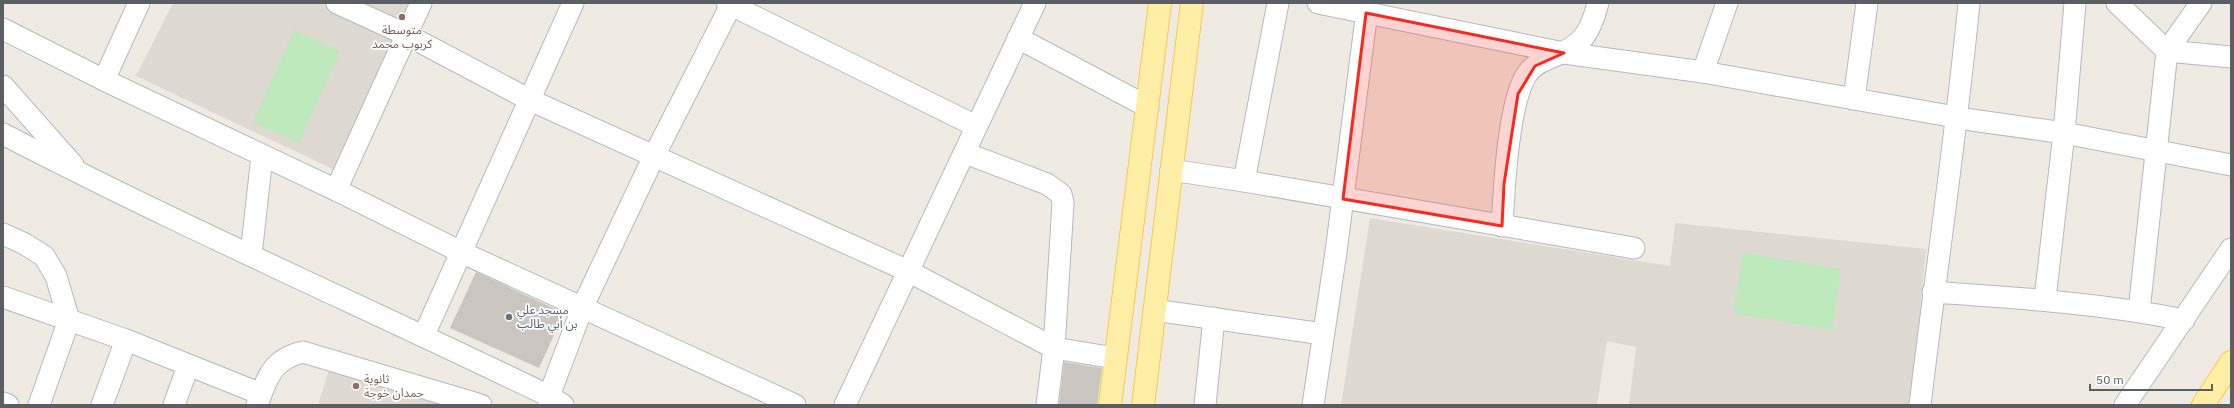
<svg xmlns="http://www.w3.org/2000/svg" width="2234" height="408" font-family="'IBM Plex Sans','Noto Sans Arabic',sans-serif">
  <rect width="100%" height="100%" fill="#efebe2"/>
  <g fill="#dedad1">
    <polygon points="173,3 329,3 409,39 339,172 136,76"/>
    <polygon points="361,3 423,3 411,30"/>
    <polygon points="1370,218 1670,266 1675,223 1926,249 1911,405 1629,405 1636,347 1607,341 1597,405 1341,405"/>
    <polygon points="330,367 444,405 318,405"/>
  </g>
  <g fill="#bde9bc">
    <polygon points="294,30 340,51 299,143 253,122"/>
    <polygon points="1743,253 1841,269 1832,330 1733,313"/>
  </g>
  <g fill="#cac6bf">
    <polygon points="476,272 564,313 539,368 450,328"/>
    <polygon points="1064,362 1102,368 1097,405 1059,405"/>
  </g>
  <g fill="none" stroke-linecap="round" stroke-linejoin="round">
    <defs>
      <g id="minor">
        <polyline points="337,3 407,35 530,100 908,271 1054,348 1115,358"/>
        <polyline points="727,3 976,126"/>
        <polyline points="1318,3 1564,53 1703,72 1972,120 2064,133 2231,165"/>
        <polyline points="2117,3 2167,51 2231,57"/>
        <polyline points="3,29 104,80 336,190 463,253 795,405"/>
        <polyline points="1018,38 1148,107"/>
        <polyline points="1703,72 1727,3"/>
        <polyline points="104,80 139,3"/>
        <polyline points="3,86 73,165"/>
        <polyline points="1854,99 1867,3"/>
        <path d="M3,134C182,227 367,308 549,396L563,405"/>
        <polyline points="965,153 1047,184 1061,194 1063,203 1054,348 1047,405"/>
        <polyline points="1171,170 1244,181 1634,248"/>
        <polyline points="1244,181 1278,3"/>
        <polyline points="336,190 421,3"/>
        <path d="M1502,226C1504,191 1508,102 1527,74C1533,65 1542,61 1552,57C1582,46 1590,34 1598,3"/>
        <polyline points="3,234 23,243 44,256 56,276 69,320 39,405"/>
        <polyline points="251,255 262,156"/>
        <path d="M1933,292C2017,298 2101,303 2184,320"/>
        <polyline points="3,297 126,340 261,394"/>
        <polyline points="2045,299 2064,133 2075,3"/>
        <polyline points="1154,310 1323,334"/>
        <polyline points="2139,311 2167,51 2201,3"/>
        <polyline points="424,335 573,3"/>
        <polyline points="3,403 8,405"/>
        <polyline points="102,405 126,340"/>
        <polyline points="174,405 188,366"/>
        <path d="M257,405C267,378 272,359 303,352L481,405"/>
        <polyline points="549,405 549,396 583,306 654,156 732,3"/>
        <polyline points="845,405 1035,3"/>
        <polyline points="1205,405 1214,318"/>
        <polyline points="1313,405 1336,252 1368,3"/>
        <path d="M1920,405C1936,271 1956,137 1969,3"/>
        <polyline points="2125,405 2231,249"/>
      </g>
      <g id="major">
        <polyline points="1110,405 1160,3"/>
        <polyline points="1143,405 1192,3"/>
        <polyline points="2203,405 2231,362"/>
      </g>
    </defs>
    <use href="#minor" stroke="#b5b9be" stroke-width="23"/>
    <use href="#major" stroke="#fdc64c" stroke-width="24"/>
    <use href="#minor" stroke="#fff" stroke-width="21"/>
    <use href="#major" stroke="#ffeea6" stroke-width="22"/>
  </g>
  <path fill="#f8291f" fill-opacity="0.2" stroke="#f8291f" stroke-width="3" stroke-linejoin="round" d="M1366,13L1564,53L1535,66L1518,94L1504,184L1502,226L1343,199Z"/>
  <g fill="#8d6e63" stroke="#fff" stroke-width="1.5">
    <circle cx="402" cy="17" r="4"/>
    <circle cx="356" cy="386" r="4"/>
  </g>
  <circle fill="#6b7280" stroke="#fff" stroke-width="1.5" cx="509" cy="317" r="4"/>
  <g text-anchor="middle" stroke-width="3.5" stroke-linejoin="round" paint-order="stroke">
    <g font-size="12" fill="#785e54" stroke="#fff">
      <text x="402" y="34">متوسطة<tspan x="402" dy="14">كربوب محمد</tspan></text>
      <text x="364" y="383" text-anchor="start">ثانوية<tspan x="364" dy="14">حمدان خوجة</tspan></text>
    </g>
    <g font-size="12" fill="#5b616d" stroke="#fff" text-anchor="start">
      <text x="517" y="314">مسجد علي<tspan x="517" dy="14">بن أبي طالب</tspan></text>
    </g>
  </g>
  <rect width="2234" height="408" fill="none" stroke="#5a5f64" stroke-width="8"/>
  <path d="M2090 384v6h122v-6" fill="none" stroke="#5a5f64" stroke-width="2"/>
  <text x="2096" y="384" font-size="12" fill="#5a5f64" stroke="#ffffff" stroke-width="3" paint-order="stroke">50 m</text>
</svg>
